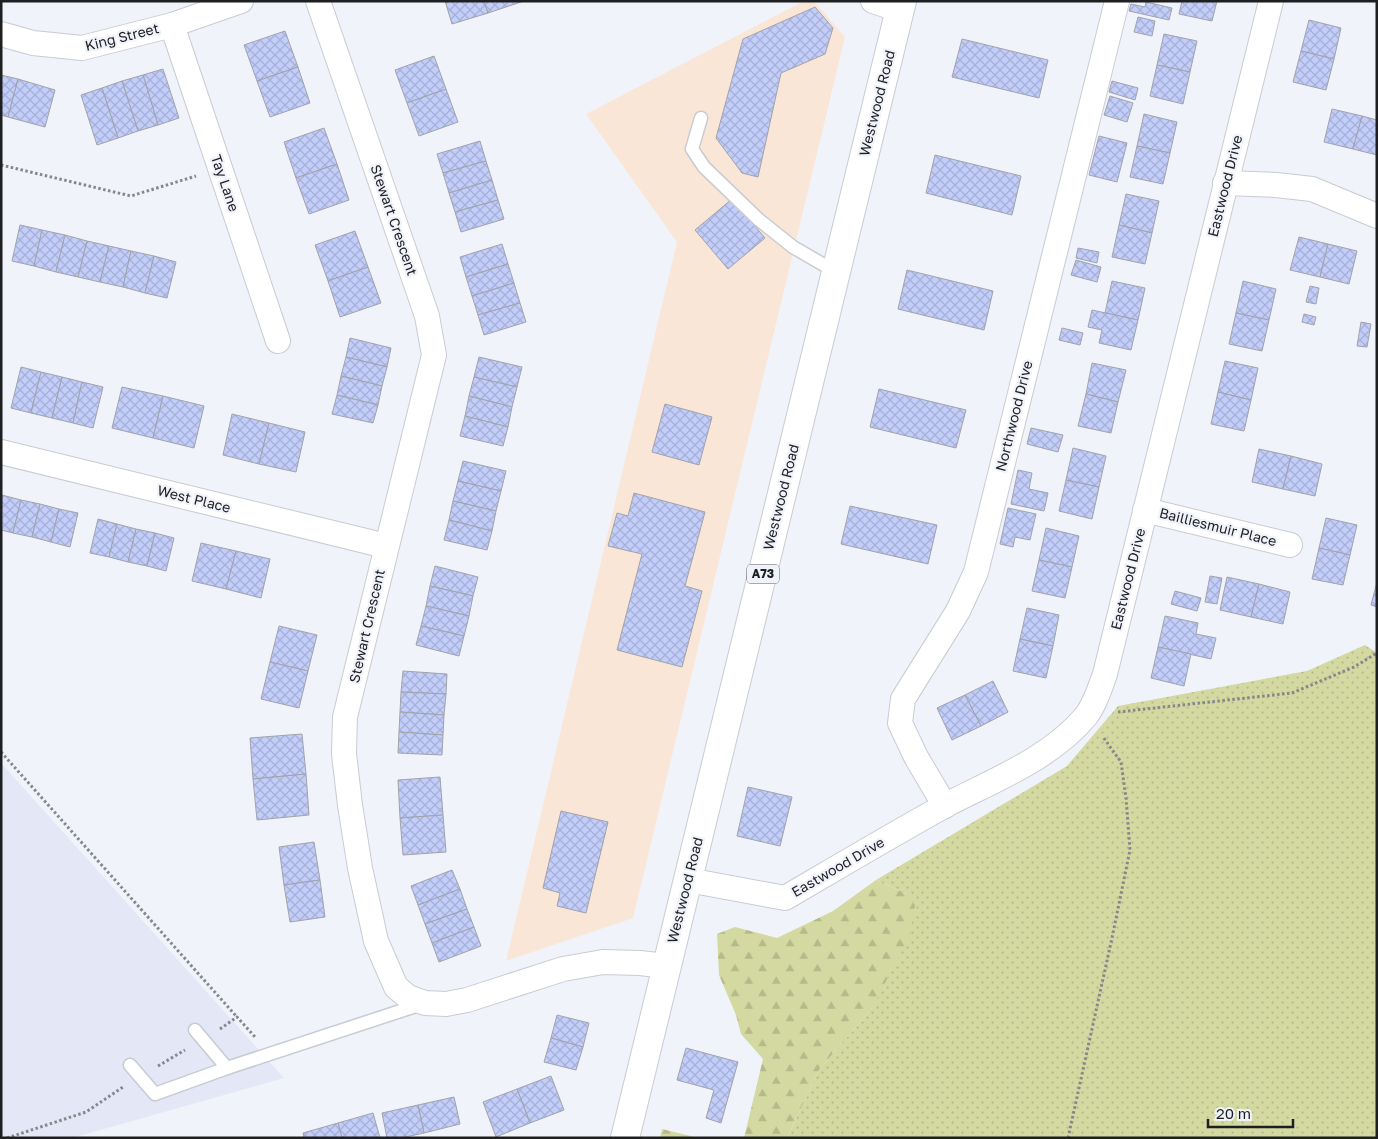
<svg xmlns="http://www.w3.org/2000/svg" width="1378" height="1139" font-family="'Golos Text',sans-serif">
  <defs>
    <pattern id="grass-dots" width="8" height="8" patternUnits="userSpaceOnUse" patternTransform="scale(1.25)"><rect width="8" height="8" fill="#d3d9a0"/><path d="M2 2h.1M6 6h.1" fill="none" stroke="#b5ba8a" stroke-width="1.8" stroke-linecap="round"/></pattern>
    <pattern id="forest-firs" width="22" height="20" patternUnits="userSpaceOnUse" patternTransform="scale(1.25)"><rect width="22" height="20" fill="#d3d9a0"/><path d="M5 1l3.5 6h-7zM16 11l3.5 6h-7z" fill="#b5ba8a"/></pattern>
    <pattern id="building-cross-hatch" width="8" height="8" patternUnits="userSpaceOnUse" patternTransform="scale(1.25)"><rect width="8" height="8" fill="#c2cdfa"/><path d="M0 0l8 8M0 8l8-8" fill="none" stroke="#a6b0d6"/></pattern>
  </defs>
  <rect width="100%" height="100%" fill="#f1f3fb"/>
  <polygon fill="#f9e6d6" points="804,1 814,1 845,37 633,918 506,961 677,242 586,114"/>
  <polygon fill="#e3e7f6" points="1,763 284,1078 72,1138 1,1138"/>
  <polygon fill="url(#grass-dots)" points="1365,645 1377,653 1377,1138 787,1138 819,1070 872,1008 907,894 876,880 1067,766 1118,706 1307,671"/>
  <g fill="url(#forest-firs)">
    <polygon points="876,880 907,894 915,905 910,935 872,1008 819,1070 787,1138 744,1138 763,1059 741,1034 736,1015 719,975 717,934 735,927 777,938 833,911"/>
    <polygon points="662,1129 699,1138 660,1138"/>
  </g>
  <g fill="url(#building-cross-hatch)" stroke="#a1a2aa">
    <polygon points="445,1 484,1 488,13 452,24"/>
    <polygon points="484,1 524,1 488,13"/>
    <polygon points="1182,1 1217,1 1212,21 1179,14"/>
    <polygon points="1146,2 1172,8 1169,20 1129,11 1131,4 1145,7"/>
    <polygon points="815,7 833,28 825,54 781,73 758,177 742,173 716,138 743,39"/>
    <polygon points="1138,17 1155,21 1152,36 1134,32"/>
    <polygon points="1309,20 1341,28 1334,59 1301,51"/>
    <polygon points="285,31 298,67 257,81 244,45"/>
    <polygon points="1164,34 1197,41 1190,72 1157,65"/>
    <polygon points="962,39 1048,60 1039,98 952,77"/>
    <polygon points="1301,51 1334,59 1326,90 1293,82"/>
    <polygon points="434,56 446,89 407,103 395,70"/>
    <polygon points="1157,65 1190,72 1183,104 1150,96"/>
    <polygon points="298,67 310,103 270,117 257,81"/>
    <polygon points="163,69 179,118 158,125 143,75"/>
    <polygon points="1,75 18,79 8,117 1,115"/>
    <polygon points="143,75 158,125 138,131 122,81"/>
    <polygon points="18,79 55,90 45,127 8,117"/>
    <polygon points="122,81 138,131 118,138 102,88"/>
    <polygon points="1112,81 1138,88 1135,100 1109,92"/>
    <polygon points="102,88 118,138 97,145 81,95"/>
    <polygon points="446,89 458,122 419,136 407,103"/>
    <polygon points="1110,96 1133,103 1127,122 1104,115"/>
    <polygon points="1332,109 1362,116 1353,149 1324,142"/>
    <polygon points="1144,114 1177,122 1170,153 1137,146"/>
    <polygon points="1362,116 1377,120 1377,155 1353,149"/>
    <polygon points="324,128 337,164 296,178 284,142"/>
    <polygon points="1099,136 1127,143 1117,182 1089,175"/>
    <polygon points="480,141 486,161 443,173 437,154"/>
    <polygon points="1137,146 1170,153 1163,184 1130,177"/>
    <polygon points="935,155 1021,176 1012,215 926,193"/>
    <polygon points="486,161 492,180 449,193 443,173"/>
    <polygon points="337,164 349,200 309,214 296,178"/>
    <polygon points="492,180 498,200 455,212 449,193"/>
    <polygon points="1126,194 1159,201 1152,233 1119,225"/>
    <polygon points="732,199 765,238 728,269 695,230"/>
    <polygon points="498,200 504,219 461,232 455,212"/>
    <polygon points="20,225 42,230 34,266 12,261"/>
    <polygon points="1119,225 1152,233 1145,264 1112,257"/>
    <polygon points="42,230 65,235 56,272 34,266"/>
    <polygon points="355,231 368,267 328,281 315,245"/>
    <polygon points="65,235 87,241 78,277 56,272"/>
    <polygon points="1299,237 1328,244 1320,277 1290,270"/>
    <polygon points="87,241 109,246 100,282 78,277"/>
    <polygon points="502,244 508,264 466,277 460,257"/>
    <polygon points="1328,244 1357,251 1349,284 1320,277"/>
    <polygon points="109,246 131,251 123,287 100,282"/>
    <polygon points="1078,248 1099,252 1097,263 1076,258"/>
    <polygon points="131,251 154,256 145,293 123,287"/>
    <polygon points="154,256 176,262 167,298 145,293"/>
    <polygon points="1076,260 1101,267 1097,282 1071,275"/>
    <polygon points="508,264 514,283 472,296 466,277"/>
    <polygon points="368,267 381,303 340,317 328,281"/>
    <polygon points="907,270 993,291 984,330 898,309"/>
    <polygon points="1112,281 1145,288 1138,320 1105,313"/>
    <polygon points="1243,281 1276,289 1269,320 1236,313"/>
    <polygon points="514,283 520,303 478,315 472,296"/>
    <polygon points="1310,286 1319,288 1316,304 1306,302"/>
    <polygon points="520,303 526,322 484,335 478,315"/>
    <polygon points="1092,310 1138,320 1131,350 1099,343 1102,330 1088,327"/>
    <polygon points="1236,313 1269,320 1262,351 1229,344"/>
    <polygon points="1304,314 1316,317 1314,325 1302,322"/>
    <polygon points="1361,322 1371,324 1367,347 1357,346"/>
    <polygon points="1062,328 1083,333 1080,345 1059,340"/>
    <polygon points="350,338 391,348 387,367 346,357"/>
    <polygon points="346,357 387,367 382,386 341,376"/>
    <polygon points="479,357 522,367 517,387 474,377"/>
    <polygon points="1225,361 1258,368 1251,400 1218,392"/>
    <polygon points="1092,363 1126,370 1118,402 1086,394"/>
    <polygon points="21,367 41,372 31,413 11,408"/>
    <polygon points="41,372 62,377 52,418 31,413"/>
    <polygon points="341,376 382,386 378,405 337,395"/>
    <polygon points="62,377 82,382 73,423 52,418"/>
    <polygon points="474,377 517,387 512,407 469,396"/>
    <polygon points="82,382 103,387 93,428 73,423"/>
    <polygon points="122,387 163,396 153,438 112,428"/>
    <polygon points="879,389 966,410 956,448 870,427"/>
    <polygon points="1218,392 1251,400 1244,431 1211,424"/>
    <polygon points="1086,394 1118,402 1111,433 1078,426"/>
    <polygon points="337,395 378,405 373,423 332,414"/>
    <polygon points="163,396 204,406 194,448 153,438"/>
    <polygon points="469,396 512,407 508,427 465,416"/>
    <polygon points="665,404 712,417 699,465 652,452"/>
    <polygon points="232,414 269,423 259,464 223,455"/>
    <polygon points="465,416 508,427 503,446 460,436"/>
    <polygon points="269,423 305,432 296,472 259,464"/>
    <polygon points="1031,428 1063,435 1058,452 1027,444"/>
    <polygon points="1073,448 1106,456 1099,487 1066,480"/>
    <polygon points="1259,449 1291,456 1283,489 1252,482"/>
    <polygon points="1291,456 1322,464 1315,496 1283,489"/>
    <polygon points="463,461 506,471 501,491 458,481"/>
    <polygon points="1018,470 1032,473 1029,489 1048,493 1044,511 1011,504"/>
    <polygon points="1066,480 1099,487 1092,519 1059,511"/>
    <polygon points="458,481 501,491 496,511 453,501"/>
    <polygon points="634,493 705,512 685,586 702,591 682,667 617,650 642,554 608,546 617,513 628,516"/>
    <polygon points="2,495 21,500 13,533 1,530"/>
    <polygon points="21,500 40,504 32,537 13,533"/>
    <polygon points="453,501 496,511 492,531 449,520"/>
    <polygon points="40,504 59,509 51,542 32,537"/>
    <polygon points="850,506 937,525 928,564 841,544"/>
    <polygon points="1008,508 1036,514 1030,540 1015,537 1013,547 1000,544"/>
    <polygon points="59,509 78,513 70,547 51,542"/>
    <polygon points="1326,518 1357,525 1350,555 1319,548"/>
    <polygon points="98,519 117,524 109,557 90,553"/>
    <polygon points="449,520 492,531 487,550 444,540"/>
    <polygon points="117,524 136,529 128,562 109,557"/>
    <polygon points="1046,528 1079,536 1072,567 1039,560"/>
    <polygon points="136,529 155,533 147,566 128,562"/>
    <polygon points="155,533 174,538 166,571 147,566"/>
    <polygon points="201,543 236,551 226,589 192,581"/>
    <polygon points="1319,548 1350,555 1343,585 1312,579"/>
    <polygon points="236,551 270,559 261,598 226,589"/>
    <polygon points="1039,560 1072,567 1065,598 1032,591"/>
    <polygon points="435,566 478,577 473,596 430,586"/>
    <polygon points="1210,576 1222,578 1217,604 1205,602"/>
    <polygon points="1227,577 1259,584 1251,617 1220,610"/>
    <polygon points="1377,582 1377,607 1371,605"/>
    <polygon points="1259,584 1290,592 1283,624 1251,617"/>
    <polygon points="430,586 473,596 469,616 426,606"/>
    <polygon points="1175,591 1201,598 1197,611 1171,604"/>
    <polygon points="426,606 469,616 464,636 421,626"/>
    <polygon points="1027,608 1059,615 1053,646 1020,639"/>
    <polygon points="1165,616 1198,623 1196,634 1216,638 1211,659 1158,647"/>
    <polygon points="279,626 317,635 308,671 270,662"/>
    <polygon points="421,626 464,636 459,656 416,645"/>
    <polygon points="1020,639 1053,646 1046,678 1013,671"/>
    <polygon points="1158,647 1191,654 1184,686 1151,678"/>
    <polygon points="270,662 308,671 299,708 261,699"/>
    <polygon points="403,671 447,674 446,694 401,692"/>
    <polygon points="993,681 1008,712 981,726 965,695"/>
    <polygon points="401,692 446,694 444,715 400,712"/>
    <polygon points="965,695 981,726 952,740 937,708"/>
    <polygon points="400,712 444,715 443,735 399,732"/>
    <polygon points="399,732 443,735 442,755 398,753"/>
    <polygon points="302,734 306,774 253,779 250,738"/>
    <polygon points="306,774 309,815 257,820 253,779"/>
    <polygon points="440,777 443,815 400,818 398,780"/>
    <polygon points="748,787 792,797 780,846 737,836"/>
    <polygon points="561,811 608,822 586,913 557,906 560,893 543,888"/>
    <polygon points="443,815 446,852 403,855 400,818"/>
    <polygon points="314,842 320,880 284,885 279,847"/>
    <polygon points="452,870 460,889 418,905 411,886"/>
    <polygon points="320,880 325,917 290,922 284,885"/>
    <polygon points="460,889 467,909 425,924 418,905"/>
    <polygon points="467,909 474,927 432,943 425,924"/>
    <polygon points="474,927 481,946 439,962 432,943"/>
    <polygon points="557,1015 589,1023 583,1047 551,1038"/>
    <polygon points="551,1038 583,1047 576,1070 544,1062"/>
    <polygon points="686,1048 738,1062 721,1123 706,1118 714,1090 677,1080"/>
    <polygon points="551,1076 564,1110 530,1123 517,1089"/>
    <polygon points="517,1089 530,1123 496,1137 483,1102"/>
    <polygon points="454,1097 460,1124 424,1133 418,1105"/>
    <polygon points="418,1105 424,1133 401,1138 387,1138 382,1113"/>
    <polygon points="373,1113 380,1138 342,1138 338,1123"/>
    <polygon points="338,1123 342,1138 304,1138 303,1133"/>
  </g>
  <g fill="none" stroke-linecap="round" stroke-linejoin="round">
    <defs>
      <g id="lane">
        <polyline points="701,118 692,149 704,167 758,219 793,247 836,272"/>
        <polyline points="195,1030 227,1068"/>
        <polyline points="130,1065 155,1094 227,1068 422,1004"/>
      </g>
      <g id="street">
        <polyline points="318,1 427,316 434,355 345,717 344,754 350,805 360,868 376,941 396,987 408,997 425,1003 446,1004 467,1000 563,969 603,962 640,963 666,966"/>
        <polyline points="873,1 900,10"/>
        <polyline points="172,25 278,341"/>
        <polyline points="1,34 33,43 82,48 172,25 241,1"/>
        <polyline points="1225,183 1276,185 1312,189 1377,216"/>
        <polyline points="1,452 386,546"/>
        <polyline points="1145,510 1290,545"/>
        <polyline points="945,806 916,757 900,723 903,699 958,611 976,572 1117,1"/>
        <path d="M688,880L785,898C838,867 892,835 946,805C994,780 1050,759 1086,716C1095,704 1100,688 1105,674L1271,1"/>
      </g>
      <polyline id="primary" points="625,1138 902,1"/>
    </defs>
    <use href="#lane" stroke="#c9cbd3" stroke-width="15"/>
    <use href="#street" stroke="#c9cbd3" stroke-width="26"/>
    <use href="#primary" stroke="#c9cbd3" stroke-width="30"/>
    <g stroke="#86878c" stroke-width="3" stroke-dasharray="2.5 2.5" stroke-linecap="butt">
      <polyline points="1,165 131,196 196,176"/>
      <polyline points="1118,712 1292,693 1354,667 1377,653"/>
      <polyline points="1,752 237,1017"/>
      <polyline points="220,1029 237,1017 256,1038"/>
      <polyline points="158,1066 185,1050"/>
      <polyline points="7,1138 86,1112 123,1087"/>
      <polyline points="1068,1138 1112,938 1130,850 1126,798 1121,762 1103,737"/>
    </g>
    <use href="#lane" stroke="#fff" stroke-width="12"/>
    <use href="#street" stroke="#fff" stroke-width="24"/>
    <use href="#primary" stroke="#fff" stroke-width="28"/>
  </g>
  <g text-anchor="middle" stroke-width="4.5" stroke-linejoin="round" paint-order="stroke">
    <rect fill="#f1f3fb" stroke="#5d5f62" stroke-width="1" x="747" y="564.5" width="32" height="19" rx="4"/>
    <g font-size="12" font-weight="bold" fill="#1e1f21">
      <text x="763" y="578">A73</text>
    </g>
    <g font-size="14" fill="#1e1f21" stroke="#f1f3fb">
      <text transform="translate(122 37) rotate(-14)" y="5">King Street</text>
      <text transform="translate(877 103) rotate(-76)" y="5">Westwood Road</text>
      <text transform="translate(225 183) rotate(71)" y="5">Tay Lane</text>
      <text transform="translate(1225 186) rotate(-76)" y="5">Eastwood Drive</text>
      <text transform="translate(394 220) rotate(71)" y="5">Stewart Crescent</text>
      <text transform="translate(1014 416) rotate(-76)" y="5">Northwood Drive</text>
      <text transform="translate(781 497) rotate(-76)" y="5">Westwood Road</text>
      <text transform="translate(194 499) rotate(14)" y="5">West Place</text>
      <text transform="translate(1218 527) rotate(14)" y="5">Bailliesmuir Place</text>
      <text transform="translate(1128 579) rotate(-76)" y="5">Eastwood Drive</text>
      <text transform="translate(367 626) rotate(-77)" y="5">Stewart Crescent</text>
      <text transform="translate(838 867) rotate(-30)" y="5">Eastwood Drive</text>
      <text transform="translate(685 890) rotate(-76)" y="5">Westwood Road</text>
    </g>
  </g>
  <rect width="1378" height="1139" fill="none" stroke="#1e1f21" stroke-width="5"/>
  <path d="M1208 1119v8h85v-8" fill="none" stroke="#1e1f21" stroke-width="2.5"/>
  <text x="1216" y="1119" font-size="15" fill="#1e1f21" stroke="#f1f3fb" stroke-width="4" paint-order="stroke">20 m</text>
</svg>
